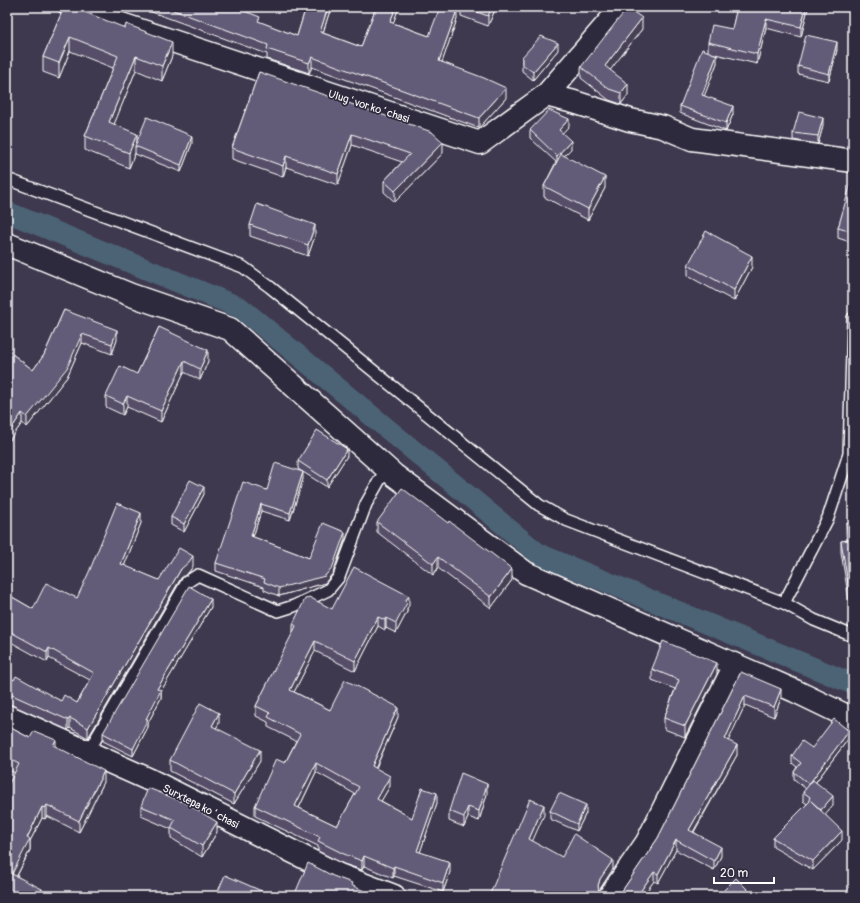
<svg xmlns="http://www.w3.org/2000/svg" width="860" height="903" font-family="Pangolin,sans-serif">
  <rect width="100%" height="100%" fill="#3f394f"/>
  <filter id="ink" filterUnits="userSpaceOnUse"><feTurbulence type="fractalNoise" baseFrequency=".025" numOctaves="2"/><feDisplacementMap in="SourceGraphic" scale="8" xChannelSelector="R" yChannelSelector="G"/><feConvolveMatrix kernelMatrix="1 2 1 2 8 2 1 2 1" color-interpolation-filters="sRGB"/></filter>
  <g filter="url(#ink)">
    <g fill="none" stroke-linecap="round" stroke-linejoin="round">
      <polyline stroke="#4b6375" stroke-width="21" points="7,212 241,308 539,554 853,684"/>
      <defs>
        <g id="service">
          <polyline points="7,179 243,267 270,287 539,505 566,520 784,603 814,620 853,636"/>
          <polyline points="784,603 828,518 849,454 853,318"/>
          <polyline points="88,752 187,582 198,575 278,611 294,606 328,590 339,577 366,504 379,481 387,469"/>
        </g>
        <g id="minor">
          <polyline points="70,7 480,143 546,95 622,7"/>
          <polyline points="546,95 574,102 630,120 663,127 692,139 846,160 853,161"/>
          <polyline points="7,244 131,295 230,329 394,475 526,573 795,691 853,719"/>
          <polyline points="7,716 150,780 339,875 394,896"/>
          <polyline points="610,896 647,842 735,665"/>
        </g>
      </defs>
      <use href="#service" stroke="#fff" stroke-width="14"/>
      <use href="#minor" stroke="#fff" stroke-width="25"/>
      <use href="#service" stroke="#2f2a3d" stroke-width="11"/>
      <use href="#minor" stroke="#2f2a3d" stroke-width="22"/>
    </g>
    <g fill="#564e67" stroke="#fff" fill-rule="evenodd">
      <polygon points="64,7 172,56 162,81 136,70 114,124 137,141 192,143 181,172 135,154 135,153 129,168 85,150 85,136 113,68 70,51 59,78 43,72 43,57"/>
      <polygon points="138,7 234,7 260,22 297,36 305,10 296,7 331,7 323,33 361,47 376,7 399,7 393,23 429,36 457,19 442,62 506,98 479,128 312,67 309,73 267,59 267,54"/>
      <polygon points="461,7 494,7 494,12 488,26 461,16"/>
      <polygon points="731,7 808,7 808,8 801,37 766,28 757,64 711,53 717,63 704,96 733,114 726,131 680,113 680,106 708,52 708,42 732,29 737,8"/>
      <polygon points="642,29 610,70 628,95 621,104 609,100 581,78 581,67"/>
      <polygon points="558,50 533,80 522,71 522,57"/>
      <polygon points="837,50 829,81 798,74 798,66"/>
      <polygon points="259,72 443,153 395,202 384,192 384,181 402,162 352,145 338,185 286,167 283,177 232,159 232,148"/>
      <polygon points="569,126 562,133 571,149 564,156 605,188 588,220 544,197 544,186 556,162 530,138 530,130"/>
      <polygon points="823,126 818,144 793,140 793,133"/>
      <polygon points="853,180 853,243 838,238 838,228"/>
      <polygon points="250,225 315,236 308,256 250,236"/>
      <polygon points="688,265 752,267 734,301 688,276"/>
      <polygon points="64,310 117,340 112,354 82,343 67,377 27,427 22,423 7,444 7,350 33,370 44,355"/>
      <polygon points="159,327 208,361 200,380 184,372 161,422 127,407 123,415 106,407 106,396 137,374"/>
      <polygon points="347,456 327,487 298,469 298,461"/>
      <polygon points="303,479 290,520 261,511 253,537 309,558 345,539 333,573 325,583 279,596 264,590 264,587 216,571 216,563 267,490"/>
      <polygon points="204,494 184,532 171,525 171,517"/>
      <polygon points="377,522 512,580 491,608 438,568 433,575 377,532"/>
      <polygon points="141,523 124,566 159,580 193,566 189,572 181,578 88,738 70,728 68,730 12,705 7,704 7,676 14,680 61,701 77,703 90,680 49,658 47,662 7,640 7,594 33,609 77,598"/>
      <polygon points="853,523 853,600 849,600 841,552 841,541 847,540 846,535 846,524"/>
      <path d="M409,606L407,608V612L396,633L386,628L385,630L378,626L355,671L315,651L294,692L330,710L398,717L376,768L390,786L381,801L412,818L437,803L420,852L450,872L443,892L394,876L393,878L364,866L362,870L344,864L318,851V846L255,816V806L285,763L296,741L268,727V722L256,716V706L293,634V624L332,609ZM316,772L355,794L337,826L299,808Z"/>
      <polygon points="211,607 161,691 161,698 148,723 148,727 133,756 103,741 103,733"/>
      <polygon points="652,669 717,674 685,737 664,729 664,718 675,689 652,680"/>
      <polygon points="741,672 781,698 774,717 745,705 728,740 737,755 694,832 721,856 714,870 676,850 658,883 654,881 643,896 617,896 620,894 658,838"/>
      <polygon points="219,723 216,728 260,761 234,804 170,771 170,760"/>
      <polygon points="7,726 30,738 56,747 104,782 79,832 47,816 45,819 42,818 30,841 30,850 17,876 42,896 7,896 7,787 15,773 7,769"/>
      <polygon points="849,738 816,782 833,805 825,814 842,840 813,870 773,847 773,838 807,804 803,801 803,792 806,789 794,779 794,772 797,767 792,763 792,756 812,748"/>
      <polygon points="487,794 479,821 468,817 464,827 449,821 449,811"/>
      <polygon points="141,806 217,832 202,857 171,838 171,829 141,816"/>
      <polygon points="550,811 586,813 577,831 550,819"/>
    </g>
    <g fill="#464054" stroke="#fff">
      <polygon points="328,7 331,7 320,42 320,32"/>
      <polygon points="396,7 399,7 390,32 390,22"/>
      <polygon points="491,7 494,7 494,12 488,26 488,16"/>
      <polygon points="806,7 808,7 808,8 801,37 801,27"/>
      <polygon points="457,10 457,19 439,71 439,61"/>
      <polygon points="642,18 642,29 605,77 605,66"/>
      <polygon points="766,19 766,28 757,64 757,54"/>
      <polygon points="70,37 70,51 59,78 59,63"/>
      <polygon points="172,42 172,56 162,81 162,66"/>
      <polygon points="837,42 837,50 829,81 829,74"/>
      <polygon points="558,43 558,50 533,80 533,72"/>
      <polygon points="717,55 717,63 702,102 702,95"/>
      <polygon points="136,56 136,70 109,137 109,122"/>
      <polygon points="312,57 312,67 309,73 309,63"/>
      <polygon points="628,84 628,95 621,104 621,93"/>
      <polygon points="506,88 506,98 479,128 479,118"/>
      <polygon points="733,106 733,114 726,131 726,123"/>
      <polygon points="823,118 823,126 818,144 818,136"/>
      <polygon points="569,119 569,126 559,137 559,130"/>
      <polygon points="137,134 137,147 135,146 135,153 129,168 129,153"/>
      <polygon points="352,134 352,145 338,185 338,174"/>
      <polygon points="192,136 192,143 181,172 181,165"/>
      <polygon points="571,141 571,149 557,163 557,156"/>
      <polygon points="443,142 443,153 395,202 395,191"/>
      <polygon points="286,156 286,167 283,177 283,166"/>
      <polygon points="605,177 605,188 588,220 588,209"/>
      <polygon points="315,225 315,236 308,256 308,245"/>
      <polygon points="752,256 752,267 734,301 734,290"/>
      <polygon points="117,330 117,340 112,354 112,344"/>
      <polygon points="82,334 82,343 67,377 27,427 27,417"/>
      <polygon points="208,350 208,361 200,380 200,369"/>
      <polygon points="184,361 184,372 161,422 161,411"/>
      <polygon points="127,396 127,407 123,415 123,404"/>
      <polygon points="22,413 22,423 7,444 7,435"/>
      <polygon points="347,449 347,456 327,487 327,480"/>
      <polygon points="303,472 303,479 290,520 290,513"/>
      <polygon points="204,487 204,494 184,532 184,524"/>
      <polygon points="261,504 261,511 251,544 251,536"/>
      <polygon points="141,513 141,523 121,574 121,564"/>
      <polygon points="345,532 345,539 333,573 325,583 279,596 279,588"/>
      <polygon points="193,556 193,566 189,572 181,578 88,738 88,728 181,569"/>
      <polygon points="438,557 438,568 433,575 433,564"/>
      <polygon points="512,569 512,580 491,608 491,597"/>
      <polygon points="409,596 409,606 407,608 407,612 396,633 396,623 405,601"/>
      <polygon points="211,599 211,607 161,691 161,698 148,723 148,727 133,756 133,749 146,719 157,689"/>
      <polygon points="378,617 378,626 355,671 355,661"/>
      <polygon points="386,618 386,628 385,630 385,620"/>
      <polygon points="315,641 315,651 290,700 290,690"/>
      <polygon points="49,648 49,658 47,662 47,652"/>
      <polygon points="717,663 717,674 685,737 685,726"/>
      <polygon points="781,689 781,698 774,717 774,707"/>
      <polygon points="745,696 745,705 725,748 725,739"/>
      <polygon points="398,707 398,717 372,776 372,766"/>
      <polygon points="219,713 219,723 212,736 212,726"/>
      <polygon points="70,718 70,728 68,730 68,720"/>
      <polygon points="849,731 849,738 809,791 809,784"/>
      <polygon points="56,740 56,752 53,745"/>
      <polygon points="737,745 737,755 689,839 689,830"/>
      <polygon points="260,750 260,761 234,804 234,794"/>
      <polygon points="316,763 316,772 295,816 295,806"/>
      <polygon points="104,771 104,782 79,832 79,821"/>
      <polygon points="390,776 390,786 377,808 377,799"/>
      <polygon points="487,784 487,794 479,821 479,811"/>
      <polygon points="437,793 437,803 417,861 417,851"/>
      <polygon points="833,796 833,805 821,819 821,810"/>
      <polygon points="47,805 47,816 45,819 45,808"/>
      <polygon points="544,805 544,815 529,849 529,839"/>
      <polygon points="586,805 586,813 577,831 577,824"/>
      <polygon points="42,807 42,818 30,841 30,850 12,885 12,874 27,838"/>
      <polygon points="468,807 468,817 464,827 464,817"/>
      <polygon points="217,822 217,832 202,857 202,846"/>
      <polygon points="842,831 842,840 813,870 813,861"/>
      <polygon points="676,840 676,850 658,883 658,874"/>
      <polygon points="721,847 721,856 714,870 714,861"/>
      <polygon points="364,856 364,866 362,870 362,861"/>
      <polygon points="613,860 613,869 600,889 598,895 598,886 600,879"/>
      <polygon points="450,862 450,872 443,892 443,883"/>
      <polygon points="394,866 394,876 393,878 393,868"/>
      <polygon points="654,872 654,881 643,896 637,896"/>
      <polygon points="42,889 42,896 39,896"/>
    </g>
    <g fill="#645b78" stroke="#fff" fill-rule="evenodd">
      <polygon points="64,7 72,7 125,28 126,24 144,31 172,42 162,66 136,56 109,122 137,134 129,153 85,136 118,56 70,37 59,63 43,57"/>
      <polygon points="165,7 234,7 260,17 258,21 297,36 306,7 328,7 320,32 361,47 376,7 396,7 390,22 429,36 440,7 450,7 457,10 439,61 484,78 506,88 479,118 312,57 309,63 267,49 268,45"/>
      <polygon points="463,7 492,7 488,16"/>
      <polygon points="737,7 806,7 801,27 766,19 757,54 708,42 712,25 732,29"/>
      <polygon points="628,8 642,18 605,66 628,84 621,93 609,89 581,67 617,21"/>
      <polygon points="806,35 837,42 829,74 798,66"/>
      <polygon points="541,36 558,43 533,72 522,64 522,57"/>
      <polygon points="702,49 717,55 702,95 733,106 726,123 680,106"/>
      <polygon points="259,72 432,132 443,142 395,191 384,181 410,154 352,134 338,174 286,156 283,166 232,148"/>
      <polygon points="549,110 569,119 559,130 571,141 557,156 530,130"/>
      <polygon points="799,112 823,118 818,136 793,133"/>
      <polygon points="147,117 192,136 181,165 135,146"/>
      <polygon points="561,154 605,177 588,209 544,186"/>
      <polygon points="852,179 853,180 853,232 838,228"/>
      <polygon points="257,204 315,225 308,245 250,225"/>
      <polygon points="706,231 752,256 734,290 688,265"/>
      <polygon points="64,310 117,330 112,344 82,334 67,368 27,417 22,413 7,435 7,350 33,370 44,355"/>
      <polygon points="159,327 208,350 200,369 184,361 161,411 127,396 123,404 106,396 120,366 137,374"/>
      <polygon points="317,430 347,449 327,480 298,461"/>
      <polygon points="275,463 303,472 290,513 261,504 251,536 309,558 323,523 345,532 333,566 325,576 279,588 264,582 265,579 216,563 243,482 267,490"/>
      <polygon points="190,480 204,487 184,524 171,517"/>
      <polygon points="402,488 448,523 449,521 512,569 491,597 438,557 433,564 377,522"/>
      <polygon points="117,503 141,513 121,564 159,580 179,548 193,556 189,562 181,569 88,728 70,718 68,720 12,695 7,694 7,676 14,680 16,676 61,701 64,695 77,703 94,673 49,648 47,652 7,630 7,594 33,609 46,583 77,598 89,572"/>
      <polygon points="853,523 853,589 849,589 841,541 849,540 846,524"/>
      <path d="M354,567L409,596L405,601L407,603L396,623L386,618L385,620L378,617L355,661L315,641L290,690L330,710L345,680L398,707L372,766L390,776L377,799L412,818L422,788L437,793L417,851L450,862L443,883L394,866L393,868L364,856L362,861L344,854L318,841L320,837L255,806L276,759L285,763L300,734L268,717L270,713L256,706L296,626L293,624L305,599L309,597L332,609ZM316,763L359,787L337,826L295,806Z"/>
      <polygon points="189,586 211,599 157,689 161,690 146,719 148,719 133,749 103,733"/>
      <polygon points="663,641 717,663 685,726 664,718 679,680 652,669"/>
      <polygon points="741,672 781,689 774,707 745,696 725,739 737,745 689,830 721,847 714,861 676,840 658,874 654,872 637,896 617,896 620,894 658,838"/>
      <polygon points="200,703 219,713 212,726 260,750 234,794 170,760"/>
      <polygon points="834,719 849,731 809,784 794,772 801,763 792,756 802,741 812,748"/>
      <polygon points="7,726 30,738 34,731 56,740 53,745 104,771 79,821 47,805 45,808 42,807 27,838 30,839 12,874 42,889 39,896 12,896 7,893 7,787 19,764 7,758"/>
      <polygon points="461,773 487,784 479,811 468,807 464,817 449,811"/>
      <polygon points="813,780 833,796 821,810 811,801 842,831 813,861 773,838 810,801 809,799 810,797 803,792"/>
      <polygon points="148,788 186,803 217,822 202,846 171,828 175,820 141,806"/>
      <polygon points="559,793 586,805 577,824 550,811"/>
      <polygon points="530,799 544,805 529,839 562,857 574,834 613,860 600,879 598,886 599,892 602,896 489,896"/>
      <polygon points="308,863 333,876 352,883 351,885 375,896 294,896"/>
      <polygon points="225,875 273,896 216,896"/>
      <polygon points="736,878 754,896 718,896"/>
    </g>
  </g>
  <g text-anchor="middle" stroke-width="3.5" stroke-linejoin="round" paint-order="stroke">
    <g font-size="11" fill="#fff" stroke="#2f2a3d">
      <text transform="translate(369 106) rotate(18)" y="4">Ulugʻvor koʻchasi</text>
      <text transform="translate(201 806) rotate(27)" y="4">Surxtepa koʻchasi</text>
    </g>
  </g>
  <rect width="860" height="903" fill="none" stroke="#2f2a3d" stroke-width="24"/>
  <rect x="12" y="12" width="836" height="879" fill="none" stroke="#fff" stroke-width="1.5" filter="url(#ink)"/>
  <path d="M714 877v6h60v-6" fill="none" stroke="#ffffff" stroke-width="2"/>
  <text x="720" y="877" font-size="12" fill="#ffffff" stroke="#2f2a3d" stroke-width="3" paint-order="stroke">20 m</text>
</svg>
